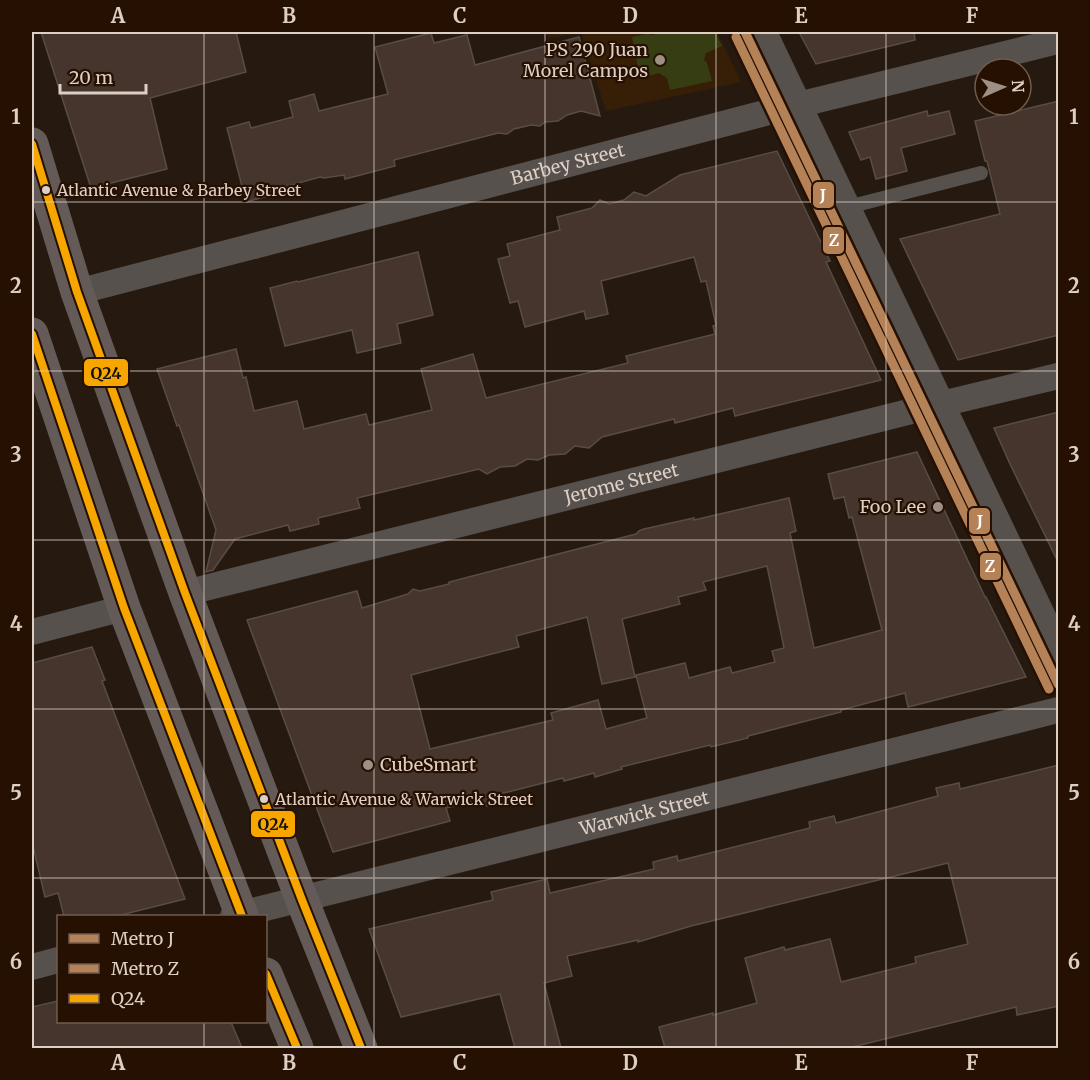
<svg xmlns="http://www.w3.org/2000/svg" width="1090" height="1080" font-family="Merriweather,serif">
  <rect width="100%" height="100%" fill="#261a10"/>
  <polygon fill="#371e07" points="546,32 717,32 741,82 606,111 581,33 548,38"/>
  <polygon fill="#373d13" points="657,32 715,32 722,46 706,53 704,60 707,63 712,81 670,90 667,78 659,73 640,78 632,37 646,34 653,35"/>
  <g fill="#45352c" stroke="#584d45" stroke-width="1.5" fill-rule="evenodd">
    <polygon points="41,32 236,32 246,72 150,98 167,169 91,188"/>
    <polygon points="799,32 914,32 915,40 816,64"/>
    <polygon points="431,33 434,43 467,35 475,65 579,37 600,116 581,111 567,115 558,121 545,122 540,126 531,125 514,129 507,134 498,133 394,160 395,166 345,179 344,175 324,178 320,177 273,190 275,194 246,202 227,128 249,122 251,128 293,117 289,101 314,94 319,111 388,94 375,47"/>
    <polygon points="1059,101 1059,335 958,360 900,239 1000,214 987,161 985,161 975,121"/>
    <polygon points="927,111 928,116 949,111 955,134 901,148 907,171 876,179 870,157 861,160 849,132"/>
    <polygon points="777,151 830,261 826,262 881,380 735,416 733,408 675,423 674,419 602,437 589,448 575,446 565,454 549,455 538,460 527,459 515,466 500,467 487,474 479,469 357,498 360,508 318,518 319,524 290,531 288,525 235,539 213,570 206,572 216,530 179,425 177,426 157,369 236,349 243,378 246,377 254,411 297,401 304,429 366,414 369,425 432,410 421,369 473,354 486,398 628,363 626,356 715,334 713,326 716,325 706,281 701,282 694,257 601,281 608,314 586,319 584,311 525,327 518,301 510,303 498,259 510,256 507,244 560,230 557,217 592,208 600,200 609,204 624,200 634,192 646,196 680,175"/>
    <polygon points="418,252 433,315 397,324 401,343 357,353 352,330 285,346 270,288 297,281 298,282"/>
    <polygon points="1059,412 1059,564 1010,464 994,428"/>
    <path d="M917,452L985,597H986L1026,677L908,707L905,693L841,710V712L748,736V738L711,747L710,745L621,767L622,769L595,777L594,773L564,781L563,778L496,795L487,806L477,801L446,808L450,821L333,852L247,620L357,591L362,608L408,594L413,589L420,591L449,584V582L636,534L639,531L644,529L694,518V520L789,498L796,531L790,533L814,648L882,630L852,517L849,518L844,497L834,499L828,474ZM767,566L784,648L772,651L775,662L732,673L730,667L689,678L685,663L636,675L647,718L606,729L598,700L551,713L553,720L430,749L411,675L519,647L516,636L587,617L602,684L635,677L622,619L680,604L678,597L706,590L703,582Z"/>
    <polygon points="92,647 105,680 102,681 185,899 117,916 64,916 58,893 45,897 32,842 32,663"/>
    <polygon points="1059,765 1059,1006 1017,1015 1016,1007 848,1048 665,1048 659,1027 713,1013 713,1015 757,1003 745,958 784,947 785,950 830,939 841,982 916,963 915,957 968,944 948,863 691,926 638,942 638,940 567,956 572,976 544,983 561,1048 515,1048 500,994 401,1017 369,929 493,900 491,892 547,879 550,893 654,869 653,862 677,856 678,861 810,828 809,822 834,816 836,823 938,796 936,788 959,783 960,789"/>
    <polygon points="58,1001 58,1022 231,1022 242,1048 32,1048 32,1007"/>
  </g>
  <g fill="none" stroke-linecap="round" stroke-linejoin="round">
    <polyline stroke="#57514e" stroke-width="14" points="844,208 981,173"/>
    <g stroke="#57514e" stroke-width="26">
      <path id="s1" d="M77,292L769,112L1058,41"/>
      <path id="s2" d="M185,593L912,411L1058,376"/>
      <polyline points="32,632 124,608"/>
      <path id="s3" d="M233,916L1058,710"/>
      <polyline points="32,967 58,960"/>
    </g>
    <polyline stroke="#57514e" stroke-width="33" points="760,32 1058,656"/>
    <g stroke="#645b58" stroke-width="33">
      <polyline points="32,144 77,292 185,593 302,900 361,1048"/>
      <polyline points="32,334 124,608 242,916"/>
      <polyline points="266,974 297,1048"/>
    </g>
    <defs>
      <g id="bus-1">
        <polyline points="32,144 77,292 185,593 302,900 361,1048"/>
        <polyline points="32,334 124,608 242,916"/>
        <polyline points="266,974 297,1048"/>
      </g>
    </defs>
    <use href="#bus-1" stroke="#251001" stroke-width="12"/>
    <use href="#bus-1" stroke="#f7a600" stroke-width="8"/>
    <defs>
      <polyline id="metro-1" points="745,32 1058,684"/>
      <polyline id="metro-2" points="736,37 1049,689"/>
    </defs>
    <use href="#metro-1" stroke="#251001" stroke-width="14"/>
    <use href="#metro-2" stroke="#251001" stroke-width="14"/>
    <use href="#metro-1" stroke="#b58258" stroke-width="9"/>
    <use href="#metro-2" stroke="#b58258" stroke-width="9"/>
  </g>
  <path fill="none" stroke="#decfc4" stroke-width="1.5" stroke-opacity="0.55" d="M204,32V916M374,32V1048M545,32V1048M716,32V1048M886,32V1048M32,202H1058M32,371H1058M32,540H1058M32,709H1058M32,878H1058M204,1022V1048"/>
  <g fill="#9e9085" stroke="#251001" stroke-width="2">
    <circle cx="660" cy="60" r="6"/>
    <circle cx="938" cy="507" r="6"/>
    <circle cx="368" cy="765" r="6"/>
  </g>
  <g fill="#decfc4" stroke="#251001" stroke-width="2">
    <circle cx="46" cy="190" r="5"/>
    <circle cx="264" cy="799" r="5"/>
  </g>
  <g text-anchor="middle" stroke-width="4.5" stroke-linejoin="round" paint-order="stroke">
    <g font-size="16" fill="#decfc4" stroke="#251001" text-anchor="start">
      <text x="57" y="196">Atlantic Avenue &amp; Barbey Street</text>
      <text x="275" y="805">Atlantic Avenue &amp; Warwick Street</text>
    </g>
    <g font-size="18" fill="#decfc4" stroke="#251001" text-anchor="end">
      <text x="648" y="56">PS 290 Juan<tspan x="648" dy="21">Morel Campos</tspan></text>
      <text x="926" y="513">Foo Lee</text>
      <text x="380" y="771" text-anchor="start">CubeSmart</text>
    </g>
    <g font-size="18" fill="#decfc4" stroke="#251001">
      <text dy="6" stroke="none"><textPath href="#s1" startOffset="507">Barbey Street</textPath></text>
      <text dy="6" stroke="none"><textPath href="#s2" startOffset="450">Jerome Street</textPath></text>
      <text dy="6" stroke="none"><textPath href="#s3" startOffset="424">Warwick Street</textPath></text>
    </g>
  </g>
  <g stroke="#251001" stroke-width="2">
    <rect x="812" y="181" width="23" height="28" rx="6" fill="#b58258"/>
    <rect x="822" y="226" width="23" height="29" rx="6" fill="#b58258"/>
    <rect x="83" y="358" width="46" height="29" rx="6" fill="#f7a600"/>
    <rect x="968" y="507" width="23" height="28" rx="6" fill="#b58258"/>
    <rect x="979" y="552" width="23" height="29" rx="6" fill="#b58258"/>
    <rect x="250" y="810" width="46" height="28" rx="6" fill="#f7a600"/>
  </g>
  <g font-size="16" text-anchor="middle" font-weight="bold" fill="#fff">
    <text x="823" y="201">J</text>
    <text x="834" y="246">Z</text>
    <text x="980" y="527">J</text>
    <text x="990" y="572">Z</text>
  </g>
  <g font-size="16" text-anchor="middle" font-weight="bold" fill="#111">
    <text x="106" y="379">Q24</text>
    <text x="273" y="830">Q24</text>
  </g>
  <rect width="1090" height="1080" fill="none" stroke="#251001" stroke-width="66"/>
  <rect x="57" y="915" width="210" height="108" fill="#251001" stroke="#6f5c4f" stroke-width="1.5"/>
  <rect x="69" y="934" width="30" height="9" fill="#b58258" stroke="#6f5c4f" stroke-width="1.5"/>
  <text x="111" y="945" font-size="18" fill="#decfc4">Metro J</text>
  <rect x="69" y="964" width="30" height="9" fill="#b58258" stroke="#6f5c4f" stroke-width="1.5"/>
  <text x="111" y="975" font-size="18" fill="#decfc4">Metro Z</text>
  <rect x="69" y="994" width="30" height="9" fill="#f7a600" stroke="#6f5c4f" stroke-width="1.5"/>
  <text x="111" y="1005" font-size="18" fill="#decfc4">Q24</text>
  <g transform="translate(1003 87) rotate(87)"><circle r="28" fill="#251001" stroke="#6f5c4f" stroke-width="1.5"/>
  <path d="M0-4.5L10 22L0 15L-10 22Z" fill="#9e9085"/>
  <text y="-9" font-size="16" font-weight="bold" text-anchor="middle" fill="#decfc4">N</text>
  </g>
  <path d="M60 84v9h86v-9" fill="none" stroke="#decfc4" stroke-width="3"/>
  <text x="69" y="84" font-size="18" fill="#decfc4" stroke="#251001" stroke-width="4.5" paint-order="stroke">20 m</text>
  <rect x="33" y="33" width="1024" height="1014" fill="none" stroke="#decfc4" stroke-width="2"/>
  <g font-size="20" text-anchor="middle" font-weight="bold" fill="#decfc4">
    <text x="118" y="23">A</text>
    <text x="289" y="23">B</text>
    <text x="460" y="23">C</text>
    <text x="630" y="23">D</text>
    <text x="801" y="23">E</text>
    <text x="972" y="23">F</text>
    <text x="16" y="124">1</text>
    <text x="1074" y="124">1</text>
    <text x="16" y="293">2</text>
    <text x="1074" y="293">2</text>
    <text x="16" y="462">3</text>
    <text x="1074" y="462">3</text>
    <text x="16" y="631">4</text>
    <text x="1074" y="631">4</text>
    <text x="16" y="800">5</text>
    <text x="1074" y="800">5</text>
    <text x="16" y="969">6</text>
    <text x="1074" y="969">6</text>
    <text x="118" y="1070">A</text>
    <text x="289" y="1070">B</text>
    <text x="460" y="1070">C</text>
    <text x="630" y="1070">D</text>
    <text x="801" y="1070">E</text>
    <text x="972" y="1070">F</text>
  </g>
</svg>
